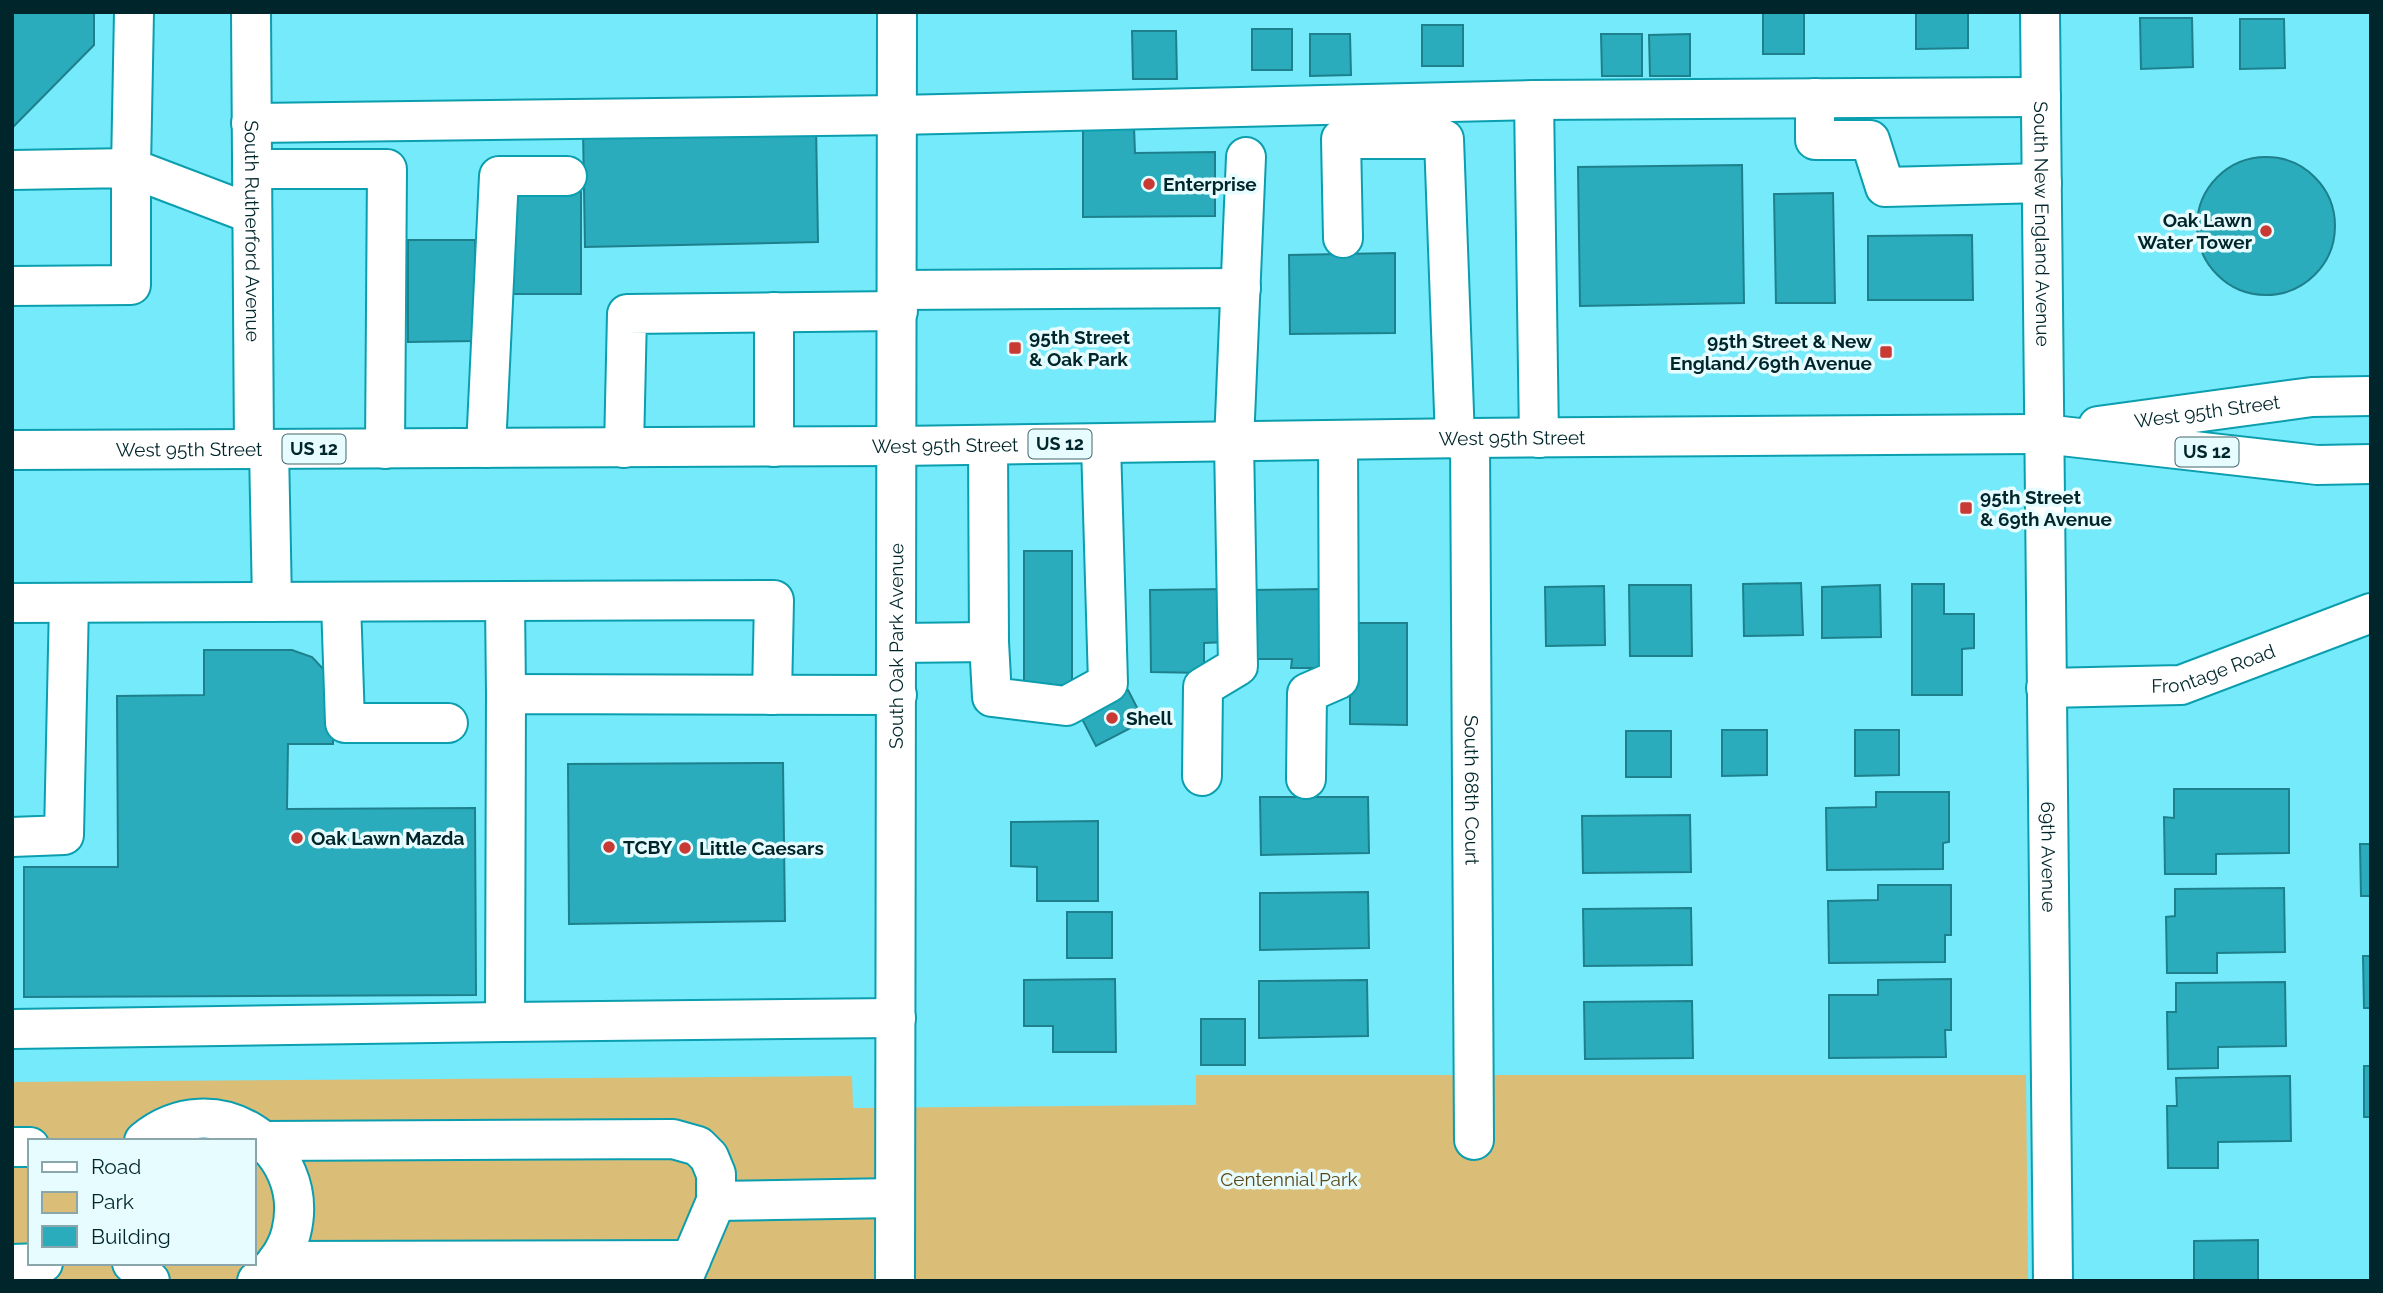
<svg xmlns="http://www.w3.org/2000/svg" width="2383" height="1293" font-family="Raleway,sans-serif">
  <rect width="100%" height="100%" fill="#75eafb"/>
  <path fill="#dabd77" fill-rule="evenodd" d="M1196,1075H2026L2028,1281H12V1082L852,1076L853,1108L1196,1105ZM30,1141H254V1263H30Z"/>
  <g fill="#2aacbc" stroke="#1e808c" stroke-width="2">
    <polygon points="12,12 94,12 94,45 12,128"/>
    <polygon points="1763,12 1804,13 1804,54 1763,54"/>
    <polygon points="1916,12 1968,12 1968,48 1916,49"/>
    <polygon points="2140,18 2192,18 2193,67 2141,69"/>
    <polygon points="2240,19 2284,19 2285,68 2240,69"/>
    <rect x="1422" y="25" width="41" height="41"/>
    <rect x="1252" y="29" width="40" height="41"/>
    <polygon points="1132,31 1176,31 1177,79 1133,79"/>
    <polygon points="1310,34 1350,34 1351,75 1310,76"/>
    <polygon points="1601,34 1642,34 1642,76 1602,76"/>
    <polygon points="1690,34 1690,76 1650,76 1649,35"/>
    <polygon points="816,125 818,242 585,247 583,130"/>
    <polygon points="1083,127 1134,127 1135,153 1215,152 1215,216 1083,217"/>
    <circle cx="2266" cy="226" r="69"/>
    <polygon points="1742,165 1744,303 1580,306 1578,167"/>
    <polygon points="503,192 581,192 581,294 504,294"/>
    <polygon points="1833,193 1835,303 1776,303 1774,194"/>
    <polygon points="1972,235 1973,300 1868,300 1868,236"/>
    <polygon points="408,240 475,240 476,341 408,342"/>
    <polygon points="1395,253 1395,333 1290,334 1289,255"/>
    <rect x="1024" y="551" width="48" height="134"/>
    <polygon points="1801,583 1803,635 1744,636 1743,584"/>
    <polygon points="1912,584 1944,584 1944,614 1974,614 1974,648 1962,649 1962,695 1912,695"/>
    <polygon points="1629,585 1691,585 1692,656 1630,656"/>
    <polygon points="1880,585 1881,637 1822,638 1822,587"/>
    <polygon points="1604,586 1605,645 1546,646 1545,587"/>
    <polygon points="1227,589 1227,642 1204,643 1204,673 1151,672 1150,590"/>
    <polygon points="1323,589 1323,668 1291,668 1292,659 1248,659 1247,590"/>
    <polygon points="1350,623 1407,623 1407,725 1350,724"/>
    <polygon points="204,650 292,650 312,657 328,674 333,689 333,744 288,744 287,809 475,808 476,995 24,997 24,867 118,867 117,696 204,695"/>
    <polygon points="1128,690 1144,721 1096,746 1080,715"/>
    <polygon points="1722,730 1767,730 1767,775 1722,776"/>
    <polygon points="1855,730 1899,730 1899,775 1855,776"/>
    <rect x="1626" y="731" width="45" height="46"/>
    <polygon points="783,763 785,921 569,924 568,764"/>
    <polygon points="2174,789 2289,789 2289,853 2216,854 2216,874 2165,874 2164,817 2174,818"/>
    <polygon points="1876,792 1949,792 1949,842 1943,843 1943,869 1827,870 1826,808 1876,807"/>
    <polygon points="1260,797 1368,797 1369,853 1261,855"/>
    <polygon points="1690,815 1691,872 1583,873 1582,816"/>
    <polygon points="1098,821 1098,901 1037,901 1037,867 1011,866 1011,822"/>
    <polygon points="2360,844 2371,844 2371,896 2361,896"/>
    <polygon points="1878,885 1951,885 1951,935 1945,935 1945,962 1829,963 1828,901 1878,900"/>
    <polygon points="2284,888 2285,952 2217,953 2217,973 2167,973 2166,917 2175,916 2175,889"/>
    <polygon points="1368,892 1369,948 1260,950 1260,893"/>
    <polygon points="1691,908 1692,965 1584,966 1583,909"/>
    <rect x="1067" y="912" width="45" height="46"/>
    <polygon points="2363,956 2371,956 2371,1008 2364,1008"/>
    <polygon points="1115,979 1116,1052 1053,1052 1053,1026 1024,1026 1024,980"/>
    <polygon points="1951,979 1951,1030 1945,1030 1946,1057 1829,1058 1829,995 1878,995 1878,980"/>
    <polygon points="1367,980 1368,1036 1259,1038 1259,981"/>
    <polygon points="2285,982 2286,1046 2218,1047 2218,1068 2168,1069 2167,1012 2176,1012 2176,983"/>
    <polygon points="1692,1001 1693,1058 1585,1059 1584,1002"/>
    <rect x="1201" y="1019" width="44" height="46"/>
    <rect x="2364" y="1066" width="7" height="51"/>
    <polygon points="2290,1076 2291,1141 2218,1142 2218,1168 2168,1168 2167,1106 2177,1106 2176,1078"/>
    <polygon points="2258,1240 2258,1281 2194,1281 2194,1241"/>
  </g>
  <g fill="none" stroke-linecap="round" stroke-linejoin="round">
    <defs>
      <g id="minor">
        <polyline points="134,12 131,168 252,214"/>
        <path id="s1" d="M251,12L254,449"/>
        <path id="s2" d="M2040,12L2053,1281"/>
        <polyline points="1815,98 1815,140 1870,140 1885,187 2042,183"/>
        <polyline points="1534,100 1539,438"/>
        <polyline points="251,123 897,115 1534,100 2041,97"/>
        <polyline points="252,169 387,169 385,449"/>
        <polyline points="12,170 131,168 131,285 12,286"/>
        <polyline points="1343,238 1341,139 1444,139 1455,439"/>
        <polyline points="897,290 1241,288"/>
        <path id="s3" d="M1470,438L1474,1140"/>
        <polyline points="988,445 989,642"/>
        <polyline points="774,447 774,312"/>
        <polyline points="486,448 499,176 567,176"/>
        <polyline points="624,448 627,314 898,311"/>
        <polyline points="269,449 272,602"/>
        <polyline points="505,601 506,694"/>
        <polyline points="341,602 345,723 448,723"/>
        <polyline points="12,603 774,600 772,695"/>
        <polyline points="897,643 989,642 992,697 1066,706 1108,683 1101,444"/>
        <path id="s4" d="M2046,688L2181,685L2371,613"/>
        <polyline points="1202,776 1203,687 1238,666 1234,442 1246,157"/>
        <polyline points="1306,779 1307,693 1339,679 1338,440"/>
        <polyline points="12,837 64,835 69,603"/>
        <polyline points="896,1018 505,1022 506,694 897,695"/>
        <polyline points="12,1029 505,1022"/>
        <path d="M144,1141C213,1083 313,1146 291,1233C286,1252 273,1270 257,1281"/>
        <polyline points="264,1141 673,1139 698,1146 709,1157 716,1174 716,1201 682,1281"/>
        <polyline points="12,1147 30,1147"/>
        <polyline points="716,1201 895,1198"/>
        <polyline points="277,1261 691,1260"/>
        <polyline points="132,1263 150,1281"/>
        <polyline points="12,1264 43,1263"/>
        <path id="s5" d="M895,1281L897,12"/>
      </g>
      <g id="major">
        <path id="s6" d="M2098,426L2312,397L2371,396"/>
        <path id="s7" d="M12,450L898,446L1470,438L2044,434L2317,465L2371,464"/>
      </g>
    </defs>
    <use href="#minor" stroke="#0b9eae" stroke-width="42"/>
    <use href="#major" stroke="#0b9eae" stroke-width="42"/>
    <use href="#minor" stroke="#fff" stroke-width="38"/>
    <use href="#major" stroke="#fff" stroke-width="38"/>
  </g>
  <g fill="#c83a33" stroke="#e7fcff" stroke-width="2.5">
    <circle cx="1149" cy="184" r="7"/>
    <circle cx="2266" cy="231" r="7"/>
    <rect x="1008" y="341" width="14" height="14" rx="3.5"/>
    <rect x="1879" y="345" width="14" height="14" rx="3.5"/>
    <rect x="1959" y="501" width="14" height="14" rx="3.5"/>
    <circle cx="1112" cy="718" r="7"/>
    <circle cx="297" cy="838" r="7"/>
    <circle cx="609" cy="847" r="7"/>
    <circle cx="685" cy="848" r="7"/>
  </g>
  <g text-anchor="middle" stroke-width="7" stroke-linejoin="round" paint-order="stroke">
    <g fill="#e7fcff" stroke="#45666b" stroke-width="2">
      <rect x="1028.5" y="429.5" width="63" height="29" rx="5"/>
      <rect x="282.5" y="434.5" width="63" height="29" rx="5"/>
      <rect x="2175.5" y="437.5" width="63" height="29" rx="5"/>
    </g>
    <g font-size="18" font-weight="bold" fill="#00262b">
      <text x="1060" y="450">US 12</text>
      <text x="314" y="455">US 12</text>
      <text x="2207" y="458">US 12</text>
    </g>
    <g font-size="19" font-weight="bold" fill="#00262b" stroke="#e7fcff" text-anchor="start">
      <text x="1163" y="191">Enterprise</text>
      <text x="2252" y="227" text-anchor="end">Oak Lawn<tspan x="2252" dy="22">Water Tower</tspan></text>
      <text x="1029" y="344">95th Street<tspan x="1029" dy="22">&amp; Oak Park</tspan></text>
      <text x="1872" y="348" text-anchor="end">95th Street &amp; New<tspan x="1872" dy="22">England/69th Avenue</tspan></text>
      <text x="1980" y="504">95th Street<tspan x="1980" dy="22">&amp; 69th Avenue</tspan></text>
      <text x="1126" y="725">Shell</text>
      <text x="311" y="845">Oak Lawn Mazda</text>
      <text x="623" y="854">TCBY</text>
      <text x="699" y="855">Little Caesars</text>
    </g>
    <g font-size="19" fill="#00262b" stroke="#e7fcff">
      <text dy="7" stroke="none"><textPath href="#s2" startOffset="212">South New England Avenue</textPath></text>
      <text dy="7" stroke="none"><textPath href="#s1" startOffset="219">South Rutherford Avenue</textPath></text>
      <text dy="7" stroke="none"><textPath href="#s6" startOffset="110">West 95th Street</textPath></text>
      <text dy="7" stroke="none"><textPath href="#s7" startOffset="1500">West 95th Street</textPath></text>
      <text dy="7" stroke="none"><textPath href="#s7" startOffset="933">West 95th Street</textPath></text>
      <text dy="7" stroke="none"><textPath href="#s7" startOffset="177">West 95th Street</textPath></text>
      <text dy="7" stroke="none"><textPath href="#s5" startOffset="635">South Oak Park Avenue</textPath></text>
      <text dy="7" stroke="none"><textPath href="#s4" startOffset="170">Frontage Road</textPath></text>
      <text dy="7" stroke="none"><textPath href="#s3" startOffset="352">South 68th Court</textPath></text>
      <text dy="7" stroke="none"><textPath href="#s2" startOffset="845">69th Avenue</textPath></text>
    </g>
    <g font-size="19" fill="#5d4a16" stroke="#e7fcff">
      <text x="1289" y="1186">Centennial Park</text>
    </g>
  </g>
  <rect width="2383" height="1293" fill="none" stroke="#00262b" stroke-width="28"/>
  <rect x="28" y="1139" width="228" height="126" fill="#e7fcff" stroke="#8ba6aa" stroke-width="2"/>
  <rect x="42" y="1162" width="35" height="10" fill="#ffffff" stroke="#8ba6aa" stroke-width="2"/>
  <text x="91" y="1174" font-size="21" fill="#00262b">Road</text>
  <rect x="42" y="1192" width="35" height="21" fill="#dabd77" stroke="#8ba6aa" stroke-width="2"/>
  <text x="91" y="1209" font-size="21" fill="#00262b">Park</text>
  <rect x="42" y="1226" width="35" height="21" fill="#2aacbc" stroke="#8ba6aa" stroke-width="2"/>
  <text x="91" y="1244" font-size="21" fill="#00262b">Building</text>
</svg>
